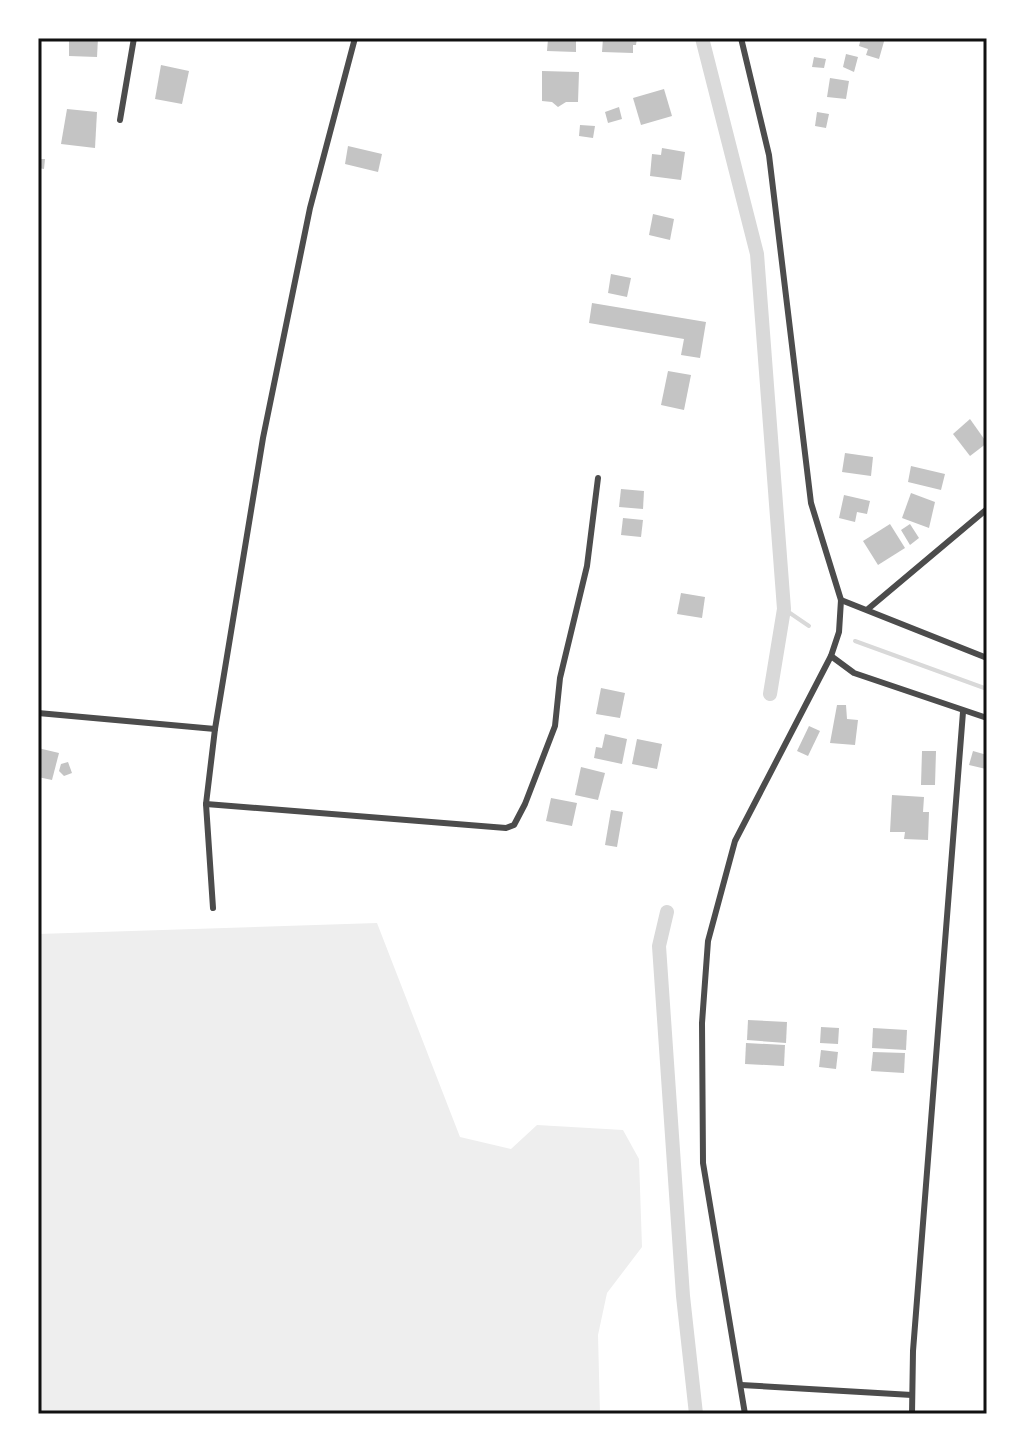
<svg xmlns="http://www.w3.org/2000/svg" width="1025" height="1452" font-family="Lato,sans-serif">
  <rect width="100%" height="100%" fill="#fff"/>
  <polygon fill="#eee" points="377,923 460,1137 511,1149 537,1125 623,1130 639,1159 642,1247 607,1293 598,1335 600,1414 38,1414 38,934"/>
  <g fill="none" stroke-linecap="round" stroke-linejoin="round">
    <g stroke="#d9d9d9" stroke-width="4">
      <polyline points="784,609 809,626"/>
      <polyline points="855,641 987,689"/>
    </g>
    <g stroke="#d9d9d9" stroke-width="14">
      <polyline points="702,38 757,254 784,609 770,694"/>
      <polyline points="667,912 659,946 683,1296 696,1414"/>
    </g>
  </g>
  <g fill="#c4c4c4">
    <polygon points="69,38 98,38 97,57 69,56"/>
    <polygon points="603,38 637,38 636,45 633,45 633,53 602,52"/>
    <polygon points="861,38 885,38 879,59 866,55 868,49 859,46"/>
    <polygon points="548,39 576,40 576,52 547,51"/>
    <polygon points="846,54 858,57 854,72 843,67"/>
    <polygon points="814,57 826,59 824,68 812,67"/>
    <polygon points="161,65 189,71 182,104 155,99"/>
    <polygon points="542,71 579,72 578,102 566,102 558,107 552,102 542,101"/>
    <polygon points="830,78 849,81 846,99 827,97"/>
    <polygon points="664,89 672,116 641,125 633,98"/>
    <polygon points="619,107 622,119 608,123 605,112"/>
    <polygon points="67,109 97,112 95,148 61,144"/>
    <polygon points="817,112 829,114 826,128 815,126"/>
    <polygon points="580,125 595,126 593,138 579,136"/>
    <polygon points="348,146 382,154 378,172 345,164"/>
    <polygon points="662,148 685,152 681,180 650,176 652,154 661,155"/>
    <polygon points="38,159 45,159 44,169 38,168"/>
    <polygon points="653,214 674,219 670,240 649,235"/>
    <polygon points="611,274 631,278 627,297 608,293"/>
    <polygon points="592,303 706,322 700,358 681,355 684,339 589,323"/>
    <polygon points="668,371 691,375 684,410 661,405"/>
    <polygon points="970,419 987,443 970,456 953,434"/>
    <polygon points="845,453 873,457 871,476 842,472"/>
    <polygon points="911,466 945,474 941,490 908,482"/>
    <polygon points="621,489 644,491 643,509 619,507"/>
    <polygon points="911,493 935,502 929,528 902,518"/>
    <polygon points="844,495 870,501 867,514 857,512 855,522 839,518"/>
    <polygon points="623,518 643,520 641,537 621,535"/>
    <polygon points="890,524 905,548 878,565 863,541"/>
    <polygon points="910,524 919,538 910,545 901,530"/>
    <polygon points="681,593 705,597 702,618 677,614"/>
    <polygon points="601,688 625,693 620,718 596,714"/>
    <polygon points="837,705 846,705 847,719 858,720 855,745 830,743"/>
    <polygon points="809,726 820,731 808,756 797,751"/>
    <polygon points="605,734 627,739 622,764 594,758 596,747 602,748"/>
    <polygon points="637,739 662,744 657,769 632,764"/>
    <polygon points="38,748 59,753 52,780 38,777"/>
    <polygon points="922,751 936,751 935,785 921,785"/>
    <polygon points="973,751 987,755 986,769 969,765"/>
    <polygon points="68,762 72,773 64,776 59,771 61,764"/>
    <polygon points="581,767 605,773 598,800 575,795"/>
    <polygon points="892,795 924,797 923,812 929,812 928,840 904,839 905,832 890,832"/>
    <polygon points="551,798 577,803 572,826 546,821"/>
    <polygon points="611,810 623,812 617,847 605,845"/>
    <polygon points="748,1020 787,1022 786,1043 747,1040"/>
    <polygon points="821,1027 839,1028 838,1044 820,1043"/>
    <polygon points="873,1028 907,1030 906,1050 872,1048"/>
    <polygon points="746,1043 785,1045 784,1066 745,1064"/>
    <polygon points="821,1050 838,1052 836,1069 819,1067"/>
    <polygon points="873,1052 905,1053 904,1073 871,1071"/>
  </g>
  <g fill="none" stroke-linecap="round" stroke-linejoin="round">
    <g stroke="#4c4c4c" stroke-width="6">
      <polyline points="741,38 769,155 811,503 841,600 839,632 831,656 735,841 708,941 702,1023 703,1163 745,1414"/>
      <polyline points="120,120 134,38"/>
      <polyline points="841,600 987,658"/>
      <polyline points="868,609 987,509"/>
      <polyline points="831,656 854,673 987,718"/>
      <polyline points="38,713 215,729"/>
      <polyline points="206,804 506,828 514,825 525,804 555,726 560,678 587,566 598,478"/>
      <polyline points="213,908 206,804 215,729 263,438 310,208 355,38"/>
      <polyline points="741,1385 912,1395"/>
      <polyline points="912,1414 913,1351 963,712"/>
    </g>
  </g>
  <rect width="1025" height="1452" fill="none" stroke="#ffffff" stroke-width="80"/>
  <rect x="40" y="40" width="945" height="1372" fill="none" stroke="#111" stroke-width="3"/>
</svg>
